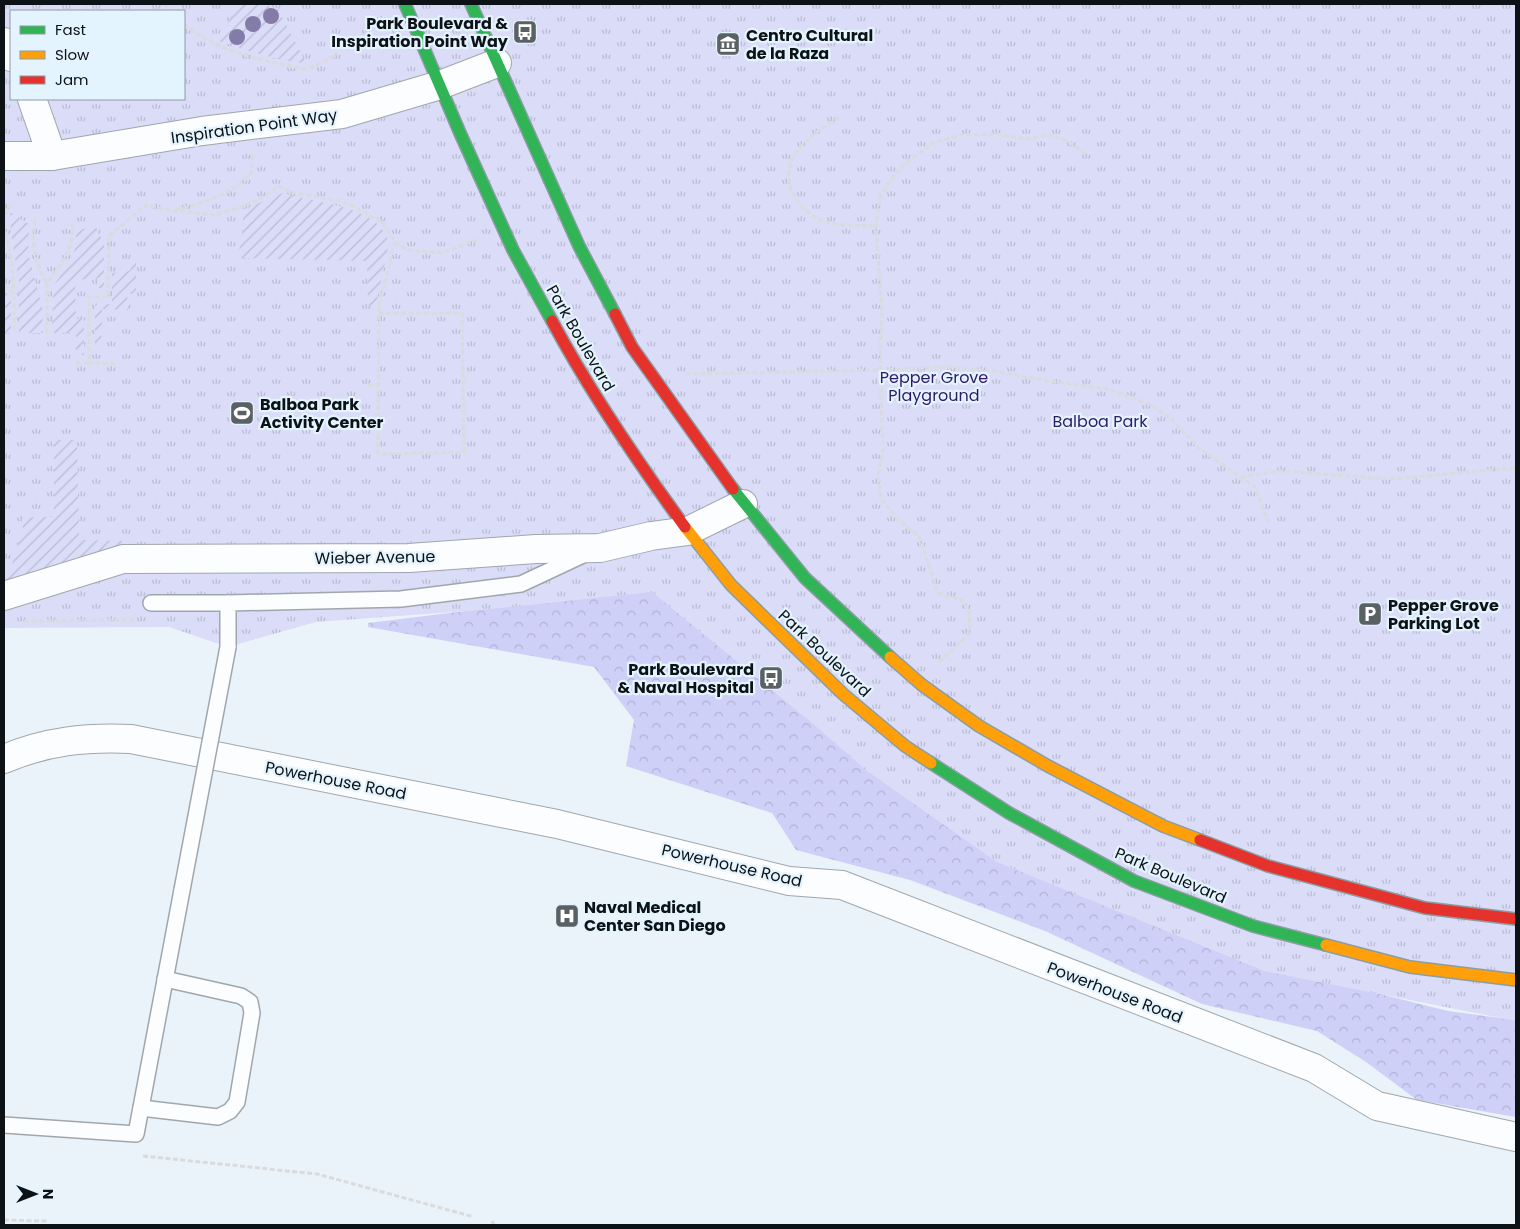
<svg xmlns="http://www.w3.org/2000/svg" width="1520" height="1229" font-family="Poppins,sans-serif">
  <defs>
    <pattern id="forest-crowns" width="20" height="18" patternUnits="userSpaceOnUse" patternTransform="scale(1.25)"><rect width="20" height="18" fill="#cfd0f8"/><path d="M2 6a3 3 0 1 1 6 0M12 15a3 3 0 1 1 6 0" fill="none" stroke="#b1b2d4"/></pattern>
    <pattern id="park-tufts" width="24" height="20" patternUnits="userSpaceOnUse" patternTransform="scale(1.25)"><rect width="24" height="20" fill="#dadcf8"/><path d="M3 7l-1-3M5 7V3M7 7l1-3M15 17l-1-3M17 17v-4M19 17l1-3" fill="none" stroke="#babcd4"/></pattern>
    <pattern id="garden-furrows" width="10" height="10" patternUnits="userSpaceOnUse" patternTransform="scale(1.25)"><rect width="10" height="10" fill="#dadcf8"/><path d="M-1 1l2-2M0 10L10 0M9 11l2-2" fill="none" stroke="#babcd4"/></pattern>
  </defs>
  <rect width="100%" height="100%" fill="#eaf3f9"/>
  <polygon fill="url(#forest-crowns)" points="667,579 1296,973 1448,1011 1516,1020 1516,1117 1417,1100 1366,1062 1317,1031 1202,1004 1045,931 910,880 796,850 772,813 626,766 634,720 594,667 368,627 368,623 498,607"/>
  <path fill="url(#park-tufts)" fill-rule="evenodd" d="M4,4H1516V1021L1264,971L997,862L867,771L812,723L652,592L481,610L316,622L228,647L169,627L4,628ZM11,11H184V99H11Z"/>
  <g fill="url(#garden-furrows)">
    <path d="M237,4H264L278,9L306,63C276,61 246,50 218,41L226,28Z"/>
    <path d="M283,193C315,204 379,204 389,243L376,305H368L367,261L238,258L243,227V210Z"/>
    <polygon points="10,212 29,224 28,253 42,307 43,333 19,333 19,282 11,233"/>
    <polygon points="94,226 104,242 104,288 98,288 98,278 75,280 76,319 84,319 84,355 76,355 76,333 52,333 53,293 56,282 71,261 76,246 76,231"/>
    <polygon points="136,261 136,290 132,294 127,294 128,310 102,309 101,347 95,347 95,305 112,304 112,273 129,271"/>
    <polygon points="4,291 11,297 11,333 4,333"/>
    <polygon points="54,440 77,440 79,540 122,541 122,546 92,553 66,563 7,580 23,529 23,517 54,517"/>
  </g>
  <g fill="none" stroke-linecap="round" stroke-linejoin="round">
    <defs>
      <g id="lane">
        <polyline points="151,603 228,603"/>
        <polyline points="228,647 228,603 401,599 521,584 585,554"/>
        <polyline points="141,1108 218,1117 230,1111 237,1102 252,1013 250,1002 241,996 165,979"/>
        <polyline points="4,1125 136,1134 182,890"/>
      </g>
      <g id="street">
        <polyline points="4,42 11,57"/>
        <polyline points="32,99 52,156"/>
        <polyline points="4,156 52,156 202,131 342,114 440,85 497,63"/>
        <polyline points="4,596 123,559 409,558 536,549 600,548 651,536 688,531 743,504"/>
        <path d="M4,759C46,741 86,737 131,739L557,824L789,881L842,885L1314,1068L1377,1106L1516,1137"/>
      </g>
      <g id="fast">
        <polyline points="405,4 460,133 513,250 552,321"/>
        <polyline points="471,4 579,246 615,314"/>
        <polyline points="733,489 805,578 890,657"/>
        <polyline points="931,763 1009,813 1134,881 1253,926 1326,945"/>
      </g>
      <g id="slow">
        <polyline points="685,527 731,585 843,694 905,746 931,763"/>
        <polyline points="890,657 922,685 979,726 1048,766 1163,826 1200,840"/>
        <polyline points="1326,945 1410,967 1516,980"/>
      </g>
      <g id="jam">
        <polyline points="615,314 632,347 733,489"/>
        <path d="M552,321C591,394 637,461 685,527"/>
        <polyline points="1200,840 1268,866 1425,908 1516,919"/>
      </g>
    </defs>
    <use href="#lane" stroke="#a0a7ac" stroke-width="18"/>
    <use href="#street" stroke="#a0a7ac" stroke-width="30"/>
    <use href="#fast" stroke="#8a9da2" stroke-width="14"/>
    <use href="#slow" stroke="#8a9da2" stroke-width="14"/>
    <use href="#jam" stroke="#8a9da2" stroke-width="14"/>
    <g stroke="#d9dbdd" stroke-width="3" stroke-dasharray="5 2.5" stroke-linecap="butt">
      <polyline points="86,4 87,11"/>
      <polyline points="165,4 169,11"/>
      <path d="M184,24C213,49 254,59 291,66C297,67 305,70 310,68C319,65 329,58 338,53"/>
      <path d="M839,118C811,134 775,159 794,195C800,206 807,213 818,219C835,227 858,225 876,226"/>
      <polyline points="11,204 4,215 4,224 12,264 14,294"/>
      <path d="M176,209C195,207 246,189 252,170C253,166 252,158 252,154"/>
      <path d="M35,220C31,246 35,261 47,284"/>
      <polyline points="395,242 407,250 442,253 477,240"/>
      <polyline points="4,285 14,294 14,333"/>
      <polyline points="47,333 47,284 67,254 72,239 72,225"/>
      <polyline points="76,363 89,363"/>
      <polyline points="115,364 89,363 89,297 108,297 109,236 146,205 168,210 215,215 245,206 263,197 279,186 290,192 340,201 353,206 382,222 395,242 379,306 378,454 464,452 462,313 379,313"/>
      <polyline points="685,374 880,370 949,367 994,371 1048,381 1109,389 1151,405 1171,419 1200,449 1254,486 1268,522"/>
      <polyline points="368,385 378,385"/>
      <polyline points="1241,477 1280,471 1389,479 1516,468"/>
      <polyline points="24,621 136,620"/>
      <polyline points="939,662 970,633 969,611 962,600 938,593 920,538 898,519 881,499 878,475 883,450 880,370 882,313 876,226 880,198 890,181 903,165 933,143 960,135 997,134 1026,139 1048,135 1068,141 1088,156"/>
      <polyline points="143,1156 317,1174 474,1217"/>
      <polyline points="4,1220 47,1221"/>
      <polyline points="492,1221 494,1225"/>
    </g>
    <use href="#lane" stroke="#fcfdfe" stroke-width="15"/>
    <use href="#street" stroke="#fcfdfe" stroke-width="28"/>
    <use href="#fast" stroke="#30b455" stroke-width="11"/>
    <use href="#slow" stroke="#ff9f0a" stroke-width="11"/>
    <use href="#jam" stroke="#e5322d" stroke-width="11"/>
    <defs>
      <polyline id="lane-bridge" points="182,890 228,647"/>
    </defs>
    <use href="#lane-bridge" stroke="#a0a7ac" stroke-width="18" stroke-linecap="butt"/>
    <use href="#lane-bridge" stroke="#fcfdfe" stroke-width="15"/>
  </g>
  <g fill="#837ca9">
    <circle cx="271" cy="16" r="8"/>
    <circle cx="253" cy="24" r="8"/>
    <circle cx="237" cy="37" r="8"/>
  </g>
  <defs>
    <symbol id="bus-square" viewBox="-11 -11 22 22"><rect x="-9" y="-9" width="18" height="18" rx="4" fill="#5a6165" stroke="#e4f4ff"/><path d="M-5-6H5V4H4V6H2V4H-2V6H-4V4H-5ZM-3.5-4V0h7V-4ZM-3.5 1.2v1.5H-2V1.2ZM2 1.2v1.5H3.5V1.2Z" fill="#fff"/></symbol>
    <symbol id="museum-square" viewBox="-11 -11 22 22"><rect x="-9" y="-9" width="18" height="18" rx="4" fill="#5a6165" stroke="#e4f4ff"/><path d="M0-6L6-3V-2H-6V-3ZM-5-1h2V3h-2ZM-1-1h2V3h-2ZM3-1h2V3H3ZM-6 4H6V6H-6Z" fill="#fff"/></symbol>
    <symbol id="stadium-square" viewBox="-11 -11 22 22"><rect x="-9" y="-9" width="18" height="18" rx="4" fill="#5a6165" stroke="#e4f4ff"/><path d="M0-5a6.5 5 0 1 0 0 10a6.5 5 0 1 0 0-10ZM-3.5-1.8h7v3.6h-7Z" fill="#fff"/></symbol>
    <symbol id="parking-square" viewBox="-11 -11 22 22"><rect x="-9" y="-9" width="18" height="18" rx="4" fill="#5a6165" stroke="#e4f4ff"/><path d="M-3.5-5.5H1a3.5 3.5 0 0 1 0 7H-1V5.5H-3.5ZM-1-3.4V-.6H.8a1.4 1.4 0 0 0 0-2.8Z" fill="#fff"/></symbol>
    <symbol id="hospital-square" viewBox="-11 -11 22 22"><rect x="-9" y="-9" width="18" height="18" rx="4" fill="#5a6165" stroke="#e4f4ff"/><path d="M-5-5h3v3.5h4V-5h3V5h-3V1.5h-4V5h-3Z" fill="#fff"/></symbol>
  </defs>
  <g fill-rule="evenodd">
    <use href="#bus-square" x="511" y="18" width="28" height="28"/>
    <use href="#museum-square" x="714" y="30" width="28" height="28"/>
    <use href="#stadium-square" x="228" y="399" width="28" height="28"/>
    <use href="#parking-square" x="1356" y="600" width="28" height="28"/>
    <use href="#bus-square" x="757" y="664" width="28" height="28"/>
    <use href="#hospital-square" x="553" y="902" width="28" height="28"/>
  </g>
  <g text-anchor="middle" stroke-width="4.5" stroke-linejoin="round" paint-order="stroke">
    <g font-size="16" font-weight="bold" fill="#0d1216" stroke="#e4f4ff" text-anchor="start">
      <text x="508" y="29" text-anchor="end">Park Boulevard &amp;<tspan x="508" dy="18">Inspiration Point Way</tspan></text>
      <text x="746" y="41">Centro Cultural<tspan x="746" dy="18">de la Raza</tspan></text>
      <text x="260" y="410">Balboa Park<tspan x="260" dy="18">Activity Center</tspan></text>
      <text x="1388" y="611">Pepper Grove<tspan x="1388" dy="18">Parking Lot</tspan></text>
      <text x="754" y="675" text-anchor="end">Park Boulevard<tspan x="754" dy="18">&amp; Naval Hospital</tspan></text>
      <text x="584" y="913">Naval Medical<tspan x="584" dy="18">Center San Diego</tspan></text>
    </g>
    <g font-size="16" fill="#0d1216" stroke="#e4f4ff">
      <text transform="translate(254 126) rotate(-8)" y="6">Inspiration Point Way</text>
      <text transform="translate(581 338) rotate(60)" y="6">Park Boulevard</text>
      <text transform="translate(375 557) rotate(-1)" y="6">Wieber Avenue</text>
      <text transform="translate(825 653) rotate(43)" y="6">Park Boulevard</text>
      <text transform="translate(336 780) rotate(11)" y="6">Powerhouse Road</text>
      <text transform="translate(732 865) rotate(13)" y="6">Powerhouse Road</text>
      <text transform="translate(1171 875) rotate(23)" y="6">Park Boulevard</text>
      <text transform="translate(1115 992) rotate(21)" y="6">Powerhouse Road</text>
    </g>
    <g font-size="16" fill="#2e1a68" stroke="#e4f4ff">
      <text x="934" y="383">Pepper Grove<tspan x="934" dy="18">Playground</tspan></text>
      <text x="1100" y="427">Balboa Park</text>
    </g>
  </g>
  <rect width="1520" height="1229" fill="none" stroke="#0d1216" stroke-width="10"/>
  <rect x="10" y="10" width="175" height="90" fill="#e4f4ff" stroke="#8e9aa2"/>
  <rect x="20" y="26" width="25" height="8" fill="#30b455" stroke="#8e9aa2"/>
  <text x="55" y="35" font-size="15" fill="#0d1216">Fast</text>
  <rect x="20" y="51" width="25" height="8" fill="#ff9f0a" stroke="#8e9aa2"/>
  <text x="55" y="60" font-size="15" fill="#0d1216">Slow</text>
  <rect x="20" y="76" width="25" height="8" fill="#e5322d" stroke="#8e9aa2"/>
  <text x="55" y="85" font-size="15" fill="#0d1216">Jam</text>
  <g transform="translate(35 1194) rotate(90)" stroke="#e4f4ff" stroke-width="4" paint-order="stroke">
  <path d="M0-4L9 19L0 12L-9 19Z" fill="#0d1216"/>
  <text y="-8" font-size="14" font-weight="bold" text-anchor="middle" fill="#0d1216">N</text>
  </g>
</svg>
